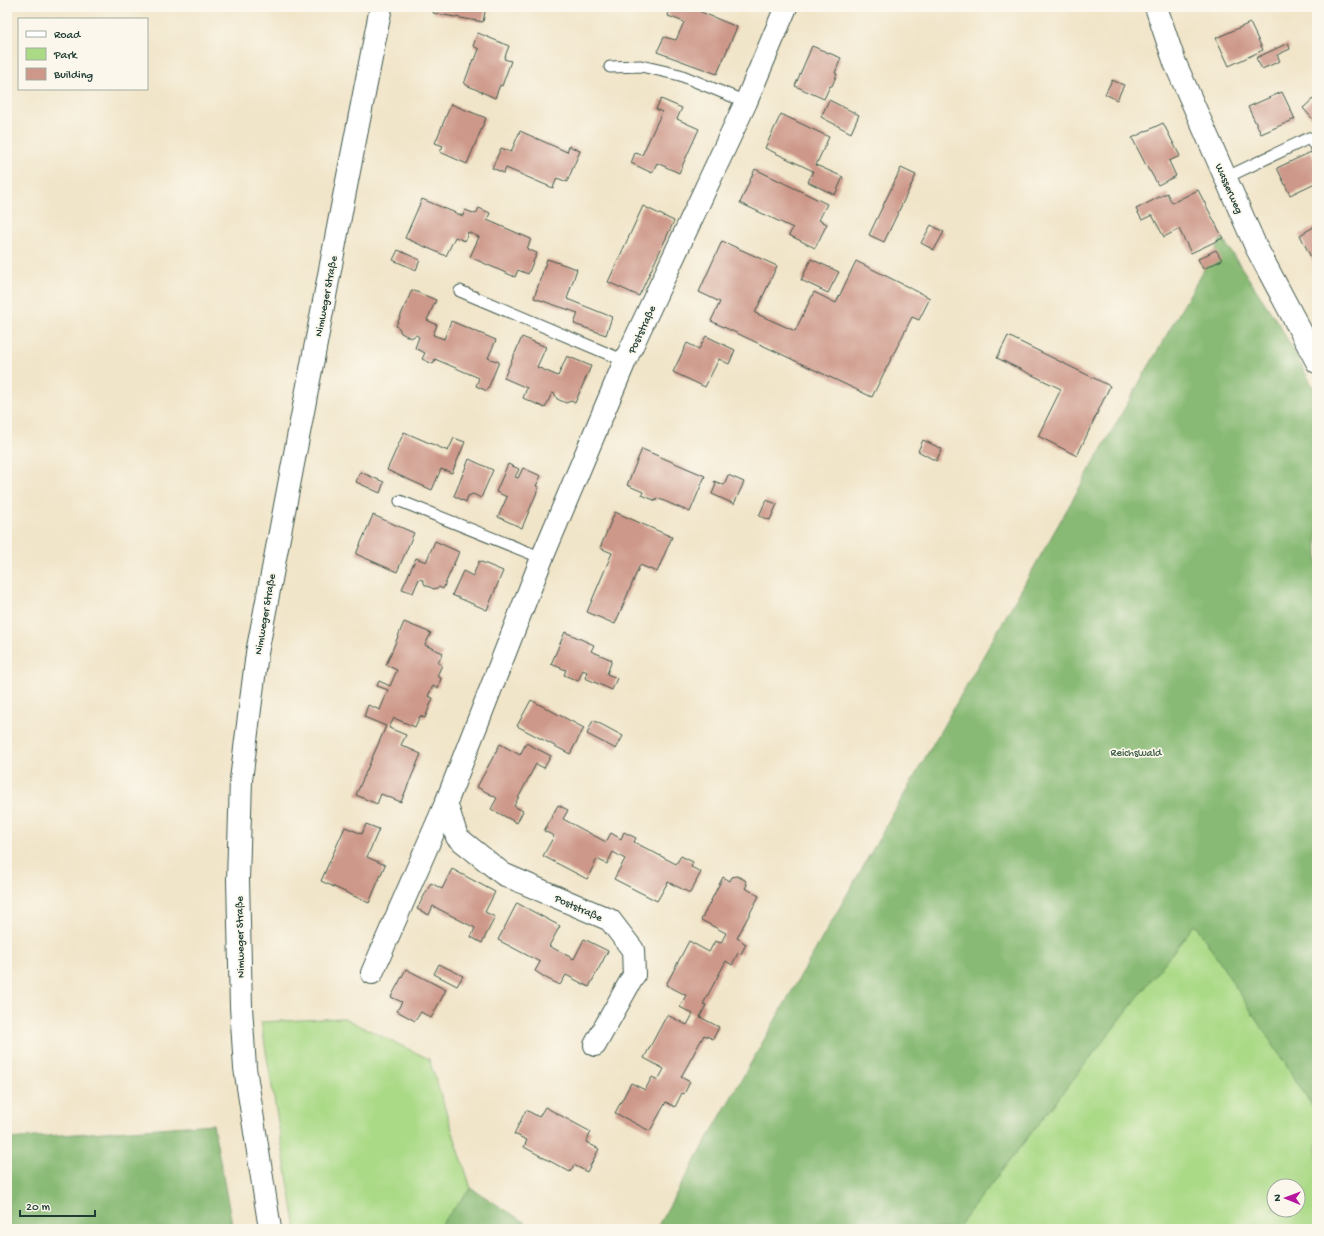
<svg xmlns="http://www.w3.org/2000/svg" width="1324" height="1236" font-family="'Gochi Hand',sans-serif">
  <rect width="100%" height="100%" fill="#fbf7ec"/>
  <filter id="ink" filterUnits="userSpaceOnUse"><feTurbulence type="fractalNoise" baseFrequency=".025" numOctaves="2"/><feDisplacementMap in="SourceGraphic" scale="8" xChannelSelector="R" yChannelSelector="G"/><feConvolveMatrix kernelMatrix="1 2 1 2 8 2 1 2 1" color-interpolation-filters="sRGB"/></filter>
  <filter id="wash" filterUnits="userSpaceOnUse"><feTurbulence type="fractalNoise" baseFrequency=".012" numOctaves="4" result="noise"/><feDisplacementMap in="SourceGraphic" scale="16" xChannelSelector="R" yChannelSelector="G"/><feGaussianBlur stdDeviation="0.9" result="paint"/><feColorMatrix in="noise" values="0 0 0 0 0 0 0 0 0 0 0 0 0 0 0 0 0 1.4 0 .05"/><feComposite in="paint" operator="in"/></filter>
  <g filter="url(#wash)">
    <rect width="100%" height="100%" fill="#f1e5c9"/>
    <g fill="#abda87" stroke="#658c5e" fill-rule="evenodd">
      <path d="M1195,923L1317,1113V1229H956ZM1274,1186H1298V1210H1274Z"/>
      <polygon points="344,1018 429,1059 471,1188 437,1229 296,1229 261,1022"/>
    </g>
    <g fill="#88ba74" stroke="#547c54">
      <polygon points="1222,238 1280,326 1317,394 1317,1113 1195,924 956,1229 656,1229"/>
      <polygon points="213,1124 233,1229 7,1229 7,1139"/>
      <polygon points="471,1188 535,1229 437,1229"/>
    </g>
    <g id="blocks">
      <g fill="#cd9889">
        <polygon points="434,7 486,7 483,22 433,13"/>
        <polygon points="670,7 689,7 737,27 717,74 657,52 664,37 676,40 684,22 668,16"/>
        <polygon points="1250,23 1263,50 1229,66 1216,38"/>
        <polygon points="478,33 509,46 504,59 511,61 502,86 500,85 495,98 464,84 473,59 475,60 479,49 473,46"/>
        <polygon points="1288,43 1290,49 1277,55 1280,61 1262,69 1256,58"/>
        <polygon points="812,46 841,58 835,73 837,74 832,86 830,86 824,99 795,86"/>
        <polygon points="1112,80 1124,85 1117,100 1105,94"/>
        <polygon points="1282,92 1295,119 1261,134 1248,107"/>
        <polygon points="661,99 682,108 677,119 699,129 679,173 657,163 652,173 631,163 635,153 642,155 662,112 656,109"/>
        <polygon points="1313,99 1317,104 1317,124 1303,108"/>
        <polygon points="829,100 859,115 851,133 821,117"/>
        <polygon points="451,104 486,118 467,164 440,152 443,146 435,143"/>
        <polygon points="781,114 829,137 816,165 843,177 835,195 808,182 813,171 765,148"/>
        <polygon points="1163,123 1180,156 1169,161 1176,176 1158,185 1150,171 1149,171 1132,138"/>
        <polygon points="520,131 567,152 569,146 580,151 567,182 557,178 553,188 506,168 504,173 492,168 501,148 511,152"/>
        <polygon points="1311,152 1317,166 1317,182 1290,195 1277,168"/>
        <polygon points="901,168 916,175 884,242 869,235"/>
        <polygon points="755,169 827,204 819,220 827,224 815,248 789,235 793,228 740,203"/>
        <polygon points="1198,190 1223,238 1191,253 1179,229 1164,237 1152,215 1142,220 1136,209 1167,193 1172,203"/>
        <polygon points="422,199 463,216 465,210 476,214 479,208 490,213 487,220 531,239 527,249 537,253 528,274 518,270 515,277 470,257 479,237 468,232 465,241 455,237 446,256 405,238"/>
        <polygon points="643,206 674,221 639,296 608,282"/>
        <polygon points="931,225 944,232 934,250 921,243"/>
        <polygon points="1317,225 1317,270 1300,235"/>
        <polygon points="722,241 777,266 755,313 795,331 814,292 836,303 856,261 930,298 919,320 912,317 872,397 711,321 720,302 699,292"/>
        <polygon points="398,250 420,260 416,270 393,260"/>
        <polygon points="1216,250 1222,260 1203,269 1198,259"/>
        <polygon points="547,259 577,269 567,299 612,317 606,335 574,324 578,313 534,298"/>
        <polygon points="811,259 839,272 828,293 801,280"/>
        <polygon points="412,290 436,300 427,320 437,325 433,335 444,339 451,321 496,340 488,358 499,362 487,391 476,386 479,378 435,359 433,364 422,359 425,353 415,348 419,337 416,335 411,338 401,333 399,328 396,326"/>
        <polygon points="706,336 735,350 729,364 719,359 705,387 673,372 687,343 699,349"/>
        <polygon points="1008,336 1110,386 1077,456 1038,436 1061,389 997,358"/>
        <polygon points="522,337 546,347 537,367 558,376 567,356 591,366 575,403 571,401 566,403 557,399 555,394 552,393 545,408 523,398 527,388 504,378"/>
        <polygon points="404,432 448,451 454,438 465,442 452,473 441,469 432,490 387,470"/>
        <polygon points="923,440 942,449 936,461 918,451"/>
        <polygon points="642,449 705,476 690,512 657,498 656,501 642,495 643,492 627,485"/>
        <polygon points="469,459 493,470 481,498 473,494 468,496 466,502 454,496"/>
        <polygon points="508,464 519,469 515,477 518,478 523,468 541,476 536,486 539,487 522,528 498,517 507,497 496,492"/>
        <polygon points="360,472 384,482 380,493 356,482"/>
        <polygon points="728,475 744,482 734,504 712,494 716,484 714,481 724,485"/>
        <polygon points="766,500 777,504 770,520 759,516"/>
        <polygon points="615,512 672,537 657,572 640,565 615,624 587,612 612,553 600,548"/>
        <polygon points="373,515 414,533 397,572 356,554"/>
        <polygon points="435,541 459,552 443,589 439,587 434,589 425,585 423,580 419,579 413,593 402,589 416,558 426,562"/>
        <polygon points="479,561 503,571 487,610 452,595 463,571 473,576"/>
        <polygon points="404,622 431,633 425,645 443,653 438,663 442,665 437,676 441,678 438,688 433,686 428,696 433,698 425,718 420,716 415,727 394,718 389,728 406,735 401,745 421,754 401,802 381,794 377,804 356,795 386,726 364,717 368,705 380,710 388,690 377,686 379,681 390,686 397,670 386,665"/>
        <polygon points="565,632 594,645 591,651 612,660 607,674 617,678 612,690 585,678 587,672 583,670 578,681 564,675 566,670 551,664"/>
        <polygon points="531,700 584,728 570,754 517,726"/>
        <polygon points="593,720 623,736 616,749 587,734"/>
        <polygon points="526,743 551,756 544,768 536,764 514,806 523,811 517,823 491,809 497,798 477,787 500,744 520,755"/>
        <polygon points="558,805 568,810 563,819 606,842 611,833 621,839 624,832 636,838 634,842 676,864 681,856 693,862 691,867 701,872 690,893 668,882 657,901 614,879 625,859 613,852 607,864 597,859 587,879 543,856 554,836 544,831"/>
        <polygon points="366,824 379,829 367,857 385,865 369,903 321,881 345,827 362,834"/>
        <polygon points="452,869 495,892 485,912 495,917 482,943 471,937 475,928 433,906 429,915 417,909 431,883 442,889"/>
        <polygon points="737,876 745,880 747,885 745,888 759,896 737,938 746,944 741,954 738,953 732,965 726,961 703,1004 706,1005 700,1017 719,1027 713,1039 704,1035 681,1077 690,1082 684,1094 682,1093 675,1107 666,1102 650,1131 615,1113 631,1083 645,1090 652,1077 658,1080 664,1069 644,1058 667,1015 687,1025 693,1014 680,1007 686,995 666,985 689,941 709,952 715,941 721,943 726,933 701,920 723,877 730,881 732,877"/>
        <polygon points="517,903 560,926 549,946 574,959 584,939 608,951 589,987 566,975 560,985 546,978 535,971 540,962 498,940"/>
        <polygon points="439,964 463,976 457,986 434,974"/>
        <polygon points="406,969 446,990 431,1018 421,1012 415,1021 397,1011 402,1002 391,997"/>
        <polygon points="545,1107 591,1132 586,1142 599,1149 587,1172 574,1165 570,1172 524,1147 527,1140 514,1134 526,1110 539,1117"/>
      </g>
    </g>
  </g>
  <g filter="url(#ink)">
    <use href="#blocks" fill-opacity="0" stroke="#3e564a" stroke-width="1"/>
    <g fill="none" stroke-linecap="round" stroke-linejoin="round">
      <defs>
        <g id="service">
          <polyline points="610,67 641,66 680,75 746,102"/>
          <polyline points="1225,178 1309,138 1317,148"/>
          <polyline points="460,291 625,361"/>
          <polyline points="400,501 542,558"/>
        </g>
        <g id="minor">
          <polyline points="1156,7 1175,63 1256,247 1317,362"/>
          <polyline points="446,803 457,837 503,874 610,920 633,950 634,975 595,1045"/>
          <polyline points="372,973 446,803 542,558 625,361 746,102 786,7"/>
        </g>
        <polyline id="secondary" points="270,1229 245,1068 241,1007 238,880 241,780 257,653 341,212 381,7"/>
      </defs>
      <use href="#service" stroke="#3e564a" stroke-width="13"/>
      <use href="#minor" stroke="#3e564a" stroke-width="24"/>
      <use href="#secondary" stroke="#3e564a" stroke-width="24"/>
      <use href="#service" stroke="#fff" stroke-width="11"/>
      <use href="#minor" stroke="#fff" stroke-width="22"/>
      <use href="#secondary" stroke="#fff" stroke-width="22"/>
    </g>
  </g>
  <g text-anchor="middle" stroke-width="3.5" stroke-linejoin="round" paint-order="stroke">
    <g font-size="11" fill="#1f3d34" stroke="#fbf7ec">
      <text transform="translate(1230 188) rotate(66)" y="4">Wasserweg</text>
      <text transform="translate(325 296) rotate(-79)" y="4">Nimweger Straße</text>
      <text transform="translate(641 329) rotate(-65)" y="4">Poststraße</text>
      <text transform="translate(264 614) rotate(-80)" y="4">Nimweger Straße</text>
      <text transform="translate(579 907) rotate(24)" y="4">Poststraße</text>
      <text transform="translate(239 937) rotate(-91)" y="4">Nimweger Straße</text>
    </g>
    <g font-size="11" fill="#3b5c45" stroke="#fbf7ec">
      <text x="1136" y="756">Reichswald</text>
    </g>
  </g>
  <rect width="1324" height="1236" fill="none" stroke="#fbf7ec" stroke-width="24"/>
  <rect x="18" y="18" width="130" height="72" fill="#fbf7ec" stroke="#a3ada2"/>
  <rect x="26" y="31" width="20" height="6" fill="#ffffff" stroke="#a3ada2"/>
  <text x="54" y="38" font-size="12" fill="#1f3d34">Road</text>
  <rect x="26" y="48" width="20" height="12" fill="#abda87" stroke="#a3ada2"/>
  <text x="54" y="58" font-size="12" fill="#1f3d34">Park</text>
  <rect x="26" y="68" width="20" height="12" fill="#cd9889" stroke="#a3ada2"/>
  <text x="54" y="78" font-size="12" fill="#1f3d34">Building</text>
  <g transform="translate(1286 1198) rotate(271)"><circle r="19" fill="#fbf7ec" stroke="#a3ada2"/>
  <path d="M0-3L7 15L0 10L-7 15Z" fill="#b5179e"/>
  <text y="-6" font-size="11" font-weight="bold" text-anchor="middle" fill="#1f3d34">N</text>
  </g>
  <path d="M20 1210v6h75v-6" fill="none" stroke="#1f3d34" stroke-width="2"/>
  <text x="26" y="1210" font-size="12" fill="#1f3d34" stroke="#fbf7ec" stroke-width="3" paint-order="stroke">20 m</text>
</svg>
